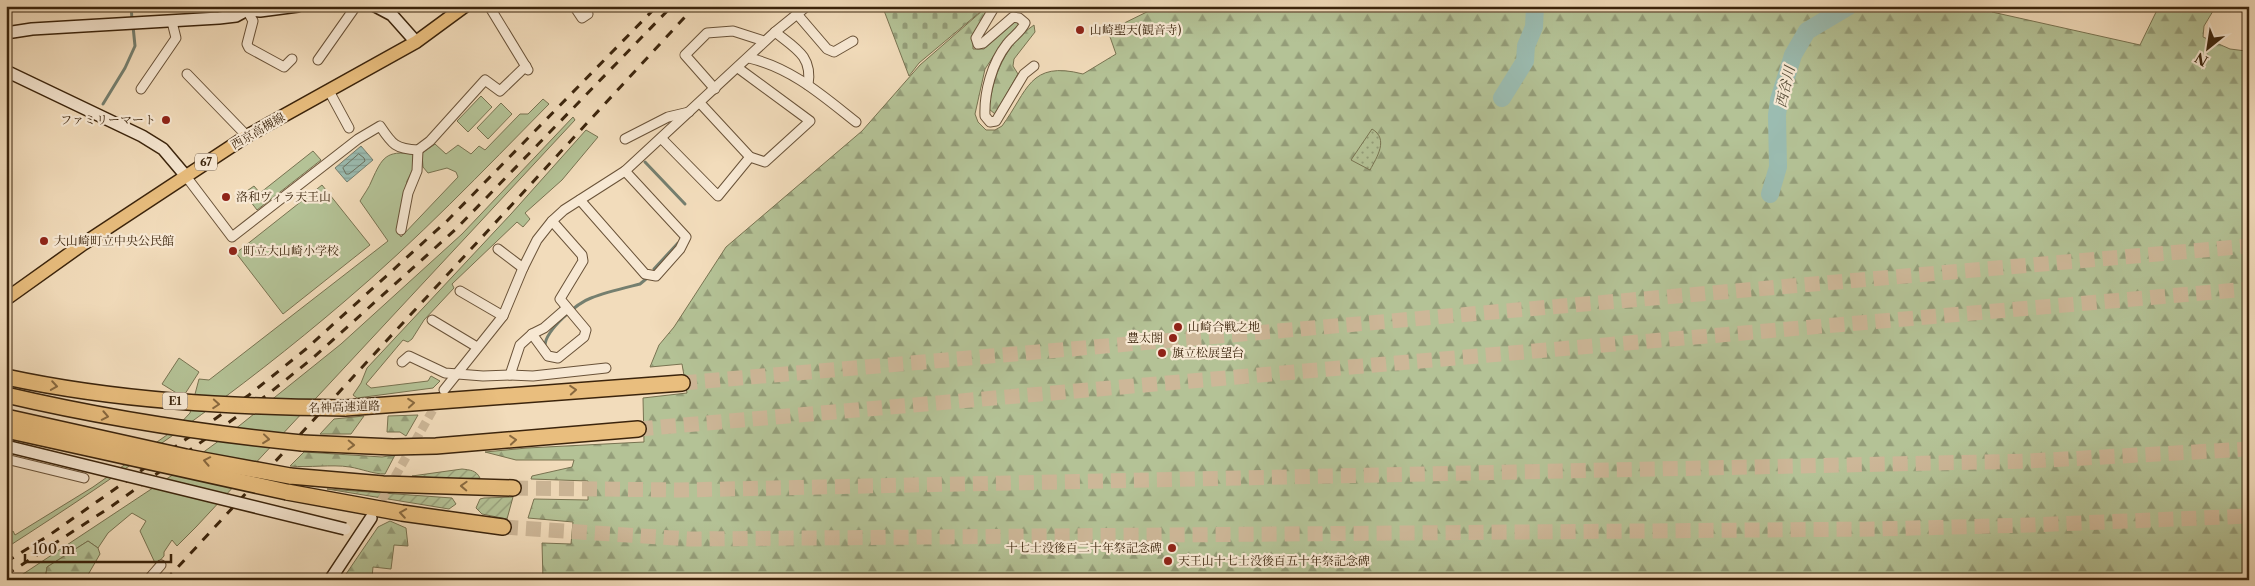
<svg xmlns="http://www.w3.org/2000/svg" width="2255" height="586" font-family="'Libre Caslon Text','Noto Serif JP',serif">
  <defs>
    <pattern id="forest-firs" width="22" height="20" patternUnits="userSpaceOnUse" patternTransform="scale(1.25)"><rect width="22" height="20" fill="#b4c296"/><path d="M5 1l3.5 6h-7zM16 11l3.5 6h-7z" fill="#949d79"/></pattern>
    <pattern id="cemetery-stones" width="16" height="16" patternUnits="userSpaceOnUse" patternTransform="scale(1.25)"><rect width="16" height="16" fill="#b4c296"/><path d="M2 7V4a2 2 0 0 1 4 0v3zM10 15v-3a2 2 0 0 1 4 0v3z" fill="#949d79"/></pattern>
    <pattern id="park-dots" width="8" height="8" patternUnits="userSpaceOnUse" patternTransform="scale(1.25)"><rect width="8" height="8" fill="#b4c296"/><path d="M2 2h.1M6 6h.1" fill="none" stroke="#949d79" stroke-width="1.8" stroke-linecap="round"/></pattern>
    <pattern id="garden-furrows" width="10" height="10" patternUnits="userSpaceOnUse" patternTransform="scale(1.25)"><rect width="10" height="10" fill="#b4c296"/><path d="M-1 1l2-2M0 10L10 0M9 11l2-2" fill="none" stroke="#949d79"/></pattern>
    <pattern id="water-rules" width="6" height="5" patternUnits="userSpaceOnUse" patternTransform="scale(1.25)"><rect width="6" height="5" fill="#9bbcb1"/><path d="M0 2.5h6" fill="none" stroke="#86a197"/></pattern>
  </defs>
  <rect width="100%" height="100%" fill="#f2dcbb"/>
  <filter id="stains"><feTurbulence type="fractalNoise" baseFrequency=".004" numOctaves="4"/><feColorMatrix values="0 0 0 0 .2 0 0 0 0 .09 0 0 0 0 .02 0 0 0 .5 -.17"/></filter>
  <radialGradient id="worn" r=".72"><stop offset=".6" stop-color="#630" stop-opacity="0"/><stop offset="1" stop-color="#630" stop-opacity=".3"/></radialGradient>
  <g fill="#b4c296" stroke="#787351">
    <polygon points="481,96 492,107 468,132 457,121"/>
    <path d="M543,99L549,104C483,171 417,240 345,301C239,392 124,472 6,548V535L13,531L15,535L93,487L174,430L190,413L199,379L209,380L388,241L360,201C364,194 369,188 372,180C382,158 386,150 413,154V169L407,181L397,231L401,237L458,177L456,172L447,168L428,173L423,167L422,153L435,144L446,154L458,145L471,154L479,146L485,150L520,114H528Z"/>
    <polygon points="501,103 512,114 488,139 477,128"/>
    <polygon points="573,117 575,120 196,527 177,546 172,540 164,552 164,556 156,565 140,531 146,521 132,513 108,533 98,548 88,541 47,567 45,580 14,580 171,476 239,426 341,344 462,234"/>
    <polygon points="586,130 598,137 562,180 525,213 530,219 523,227 517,222 452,284 454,288 424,320 412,339 408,342 403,340 366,384 371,388 428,381 431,376 440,381 433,388 357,398 353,395 361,383 367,368 511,214"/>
    <polygon points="313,151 321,160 257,210 244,193 254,186 260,193"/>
    <polygon points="322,185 370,245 283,314 236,253"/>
    <polygon points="179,358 199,372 183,397 162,384"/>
  </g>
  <g fill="url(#forest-firs)" stroke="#787351">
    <path d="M978,6H991L973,34V49H984L1017,20L1021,24L1001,45L985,69L975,114L978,122L986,130H995L1002,126C1028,91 1029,60 1083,74L1116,54L1108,31L1159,6H1922C1934,14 1945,9 1958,7C1967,5 1978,6 1987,6L1992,12L2140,45L2159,6H2216L2204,26L2203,37L2230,49L2246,51L2249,49V580H543L542,543L571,544L573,522L528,518L534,499L588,500V481L531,479L532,476L572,467L574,460H516L485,452L527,448L644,442L643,398L687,393L682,364L650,367L659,345L674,327L726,247L862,131L920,65L982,11Z"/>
    <path d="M1034,25L1035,32L1014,59L1013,66L1018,74L995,114L989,109C993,75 1005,45 1034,25Z"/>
    <polygon points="418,415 406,436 400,432 387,432 388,416"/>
    <polygon points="364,416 351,434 320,434 334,419"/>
    <path d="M304,452L382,457L395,455L385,474C373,474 362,469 350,467C330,464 310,468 290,466Z"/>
    <polygon points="390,521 406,528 408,546 394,545 391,569 373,567 372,577 359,576 358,580 342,580 378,527"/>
    <polygon points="88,541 98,548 100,554 85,580 45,580 47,567"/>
  </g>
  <polygon fill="url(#cemetery-stones)" stroke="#787351" points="889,6 975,6 980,12 919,63 909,76 883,8"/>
  <path fill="url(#park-dots)" stroke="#787351" d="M1372,129C1389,139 1377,157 1370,170L1351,160Z"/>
  <g fill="url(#garden-furrows)" stroke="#787351">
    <path d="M462,469C470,470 476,470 480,478L451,479L412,476Z"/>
    <polygon points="327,489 452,498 456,504 449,509"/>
    <polygon points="513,497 507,519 482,514 476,508 480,499 484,498"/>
  </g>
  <polygon fill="url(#water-rules)" stroke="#757f6f" points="361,146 373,160 347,182 335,168"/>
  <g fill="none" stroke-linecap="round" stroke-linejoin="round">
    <polygon stroke="#6b705e" stroke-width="1" points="359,154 364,158 365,161 349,174 346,174 343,168"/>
    <g stroke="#757f6f" stroke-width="3">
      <polyline points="131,6 132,19"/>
      <polyline points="103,104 125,68 135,46 133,26"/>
      <polyline points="645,162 685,204"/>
      <polyline points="654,269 678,243"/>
      <path d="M545,345C546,330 577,303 591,298C606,292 624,288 640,284L646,279"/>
    </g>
    <g stroke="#9bbcb1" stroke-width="18">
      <polyline points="1502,98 1525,61 1526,46 1534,27 1535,6"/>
      <polyline points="1770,194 1778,167 1777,115 1779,100 1793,55 1807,31 1849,6"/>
    </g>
    <polyline stroke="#cdb798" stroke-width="9" stroke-dasharray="9 4.5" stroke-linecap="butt" points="375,512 439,399"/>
    <g stroke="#cdb798" stroke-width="15" stroke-dasharray="15 8" stroke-linecap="butt">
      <polyline points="682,383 2249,246"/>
      <polyline points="638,429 2249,289"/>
      <polyline points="513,488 680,490 2029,461 2249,449"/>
      <polyline points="503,527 689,539 1876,529 2030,525 2249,516"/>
    </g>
    <defs>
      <g id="street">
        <polyline points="239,6 247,10 253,21 247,44 249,48 284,67 292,59"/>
        <polyline points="489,6 528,70"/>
        <polyline points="574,6 582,18 588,14"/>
        <path d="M995,6L976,38L978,44L983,43L1013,17L1019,18L1025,23C1021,32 1012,37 1007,44C992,63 984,92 985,116L990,122L996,121L1024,74L1034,66"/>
        <polyline points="797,14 827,49 834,52 853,41"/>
        <path d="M775,32C795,48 813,56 808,85"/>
        <path d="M749,58C792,68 823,96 856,122"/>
        <polyline points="318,60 356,6"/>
        <polyline points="187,74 247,136"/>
        <polyline points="141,89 176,38 172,22"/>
        <polyline points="715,89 685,55 707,33 733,31 764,41"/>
        <polyline points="329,91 349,128"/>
        <polyline points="700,103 750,157 765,162 810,121 738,68"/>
        <polyline points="625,139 668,117 689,112"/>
        <polyline points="662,139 718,196 750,157"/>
        <path d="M185,175L232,237L358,139L380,126C392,144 395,149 418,150L430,141L485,80L500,91L526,66"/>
        <polyline points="580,200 645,274 656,276 680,249 686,237 625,171"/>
        <polyline points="401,230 408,193 417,171 418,150"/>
        <polyline points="498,249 523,268"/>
        <polyline points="460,291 503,316"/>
        <polyline points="432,320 477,347"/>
        <polyline points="532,334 548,356 558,358 584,337 586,330 560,299 583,261 582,255 552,221"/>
        <polyline points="402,362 409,356 445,373 483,376 510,375 533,376 606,368"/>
        <polyline points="510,375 520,345 532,334 544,328 567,308"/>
        <polyline points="444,390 503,316 523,268 537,240 552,221 564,210 625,171 775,32 807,6"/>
        <polyline points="6,459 84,478"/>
        <polyline points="148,580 161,565"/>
      </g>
      <g id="secondary">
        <polyline points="375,6 392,15 416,42"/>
        <polyline points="6,33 32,29 219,18 236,16 247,10 260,11 298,6"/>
        <polyline points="6,71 142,136 163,149 185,175"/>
        <polyline points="330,580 371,518"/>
      </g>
      <polyline id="primary" points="6,299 83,244 247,136 416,42 465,6"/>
      <g id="highway">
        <polyline points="345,408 682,383"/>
        <polyline points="302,443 393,447 436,446 638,429"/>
        <polyline points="290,476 383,484 513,488"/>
        <polyline points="287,492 402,513 503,527"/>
      </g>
    </defs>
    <use href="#street" stroke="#695238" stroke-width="11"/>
    <use href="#secondary" stroke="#3b240c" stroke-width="14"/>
    <use href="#primary" stroke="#3b240c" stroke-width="15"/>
    <use href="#highway" stroke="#3b240c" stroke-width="18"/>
    <use href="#street" stroke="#f7e8d3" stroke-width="9"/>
    <use href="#secondary" stroke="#f7e8d3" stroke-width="11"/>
    <use href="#primary" stroke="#e9be7e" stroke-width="12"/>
    <use href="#highway" stroke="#e9be7e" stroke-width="15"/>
    <g stroke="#3b240c" stroke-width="3" stroke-dasharray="9 9" stroke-linecap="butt">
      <polyline points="6,562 48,536 249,395 306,349 448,220 657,6"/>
      <polyline points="6,575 109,508 267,395 314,357 456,229 672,6"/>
      <polyline points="166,580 695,6"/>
    </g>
    <defs>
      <polyline id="secondary-bridge" points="6,446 345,529"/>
      <g id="highway-bridge">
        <path d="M6,377C117,401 232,407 345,408"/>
        <path d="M6,395C104,418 202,433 302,443"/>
        <polyline points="6,417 186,457 290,476"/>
        <polyline points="6,430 287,492"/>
      </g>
    </defs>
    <use href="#secondary-bridge" stroke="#3b240c" stroke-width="14" stroke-linecap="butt"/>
    <use href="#highway-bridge" stroke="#3b240c" stroke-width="18" stroke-linecap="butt"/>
    <use href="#secondary-bridge" stroke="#f7e8d3" stroke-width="11"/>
    <use href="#highway-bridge" stroke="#e9be7e" stroke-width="15"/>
  </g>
  <defs><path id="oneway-chevron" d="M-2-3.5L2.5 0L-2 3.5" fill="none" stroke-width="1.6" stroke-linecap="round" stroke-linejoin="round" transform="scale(1.25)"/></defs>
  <g stroke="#89693f">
    <use href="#oneway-chevron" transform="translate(54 386) rotate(9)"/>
    <use href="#oneway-chevron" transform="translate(573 390) rotate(-4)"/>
    <use href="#oneway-chevron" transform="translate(411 403) rotate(-5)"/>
    <use href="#oneway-chevron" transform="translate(216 404) rotate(4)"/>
    <use href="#oneway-chevron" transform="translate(105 416) rotate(11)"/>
    <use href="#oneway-chevron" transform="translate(266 439) rotate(6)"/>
    <use href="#oneway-chevron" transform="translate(513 440) rotate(-5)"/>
    <use href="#oneway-chevron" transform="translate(351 445) rotate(2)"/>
    <use href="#oneway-chevron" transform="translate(207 461) rotate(-169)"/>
    <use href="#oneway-chevron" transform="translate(464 486) rotate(-178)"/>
    <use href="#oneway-chevron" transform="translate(403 513) rotate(-171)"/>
  </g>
  <g fill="#8f2418" stroke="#f7e8d3" stroke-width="2">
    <circle cx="1080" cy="30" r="5"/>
    <circle cx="166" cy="120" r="5"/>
    <circle cx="226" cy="197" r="5"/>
    <circle cx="44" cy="241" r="5"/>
    <circle cx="233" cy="251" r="5"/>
    <circle cx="1178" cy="327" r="5"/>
    <circle cx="1173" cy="338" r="5"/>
    <circle cx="1162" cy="353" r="5"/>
    <circle cx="1172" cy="548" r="5"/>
    <circle cx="1168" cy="561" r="5"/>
  </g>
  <g text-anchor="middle" stroke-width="4.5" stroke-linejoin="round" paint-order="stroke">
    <g fill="#f7e8d3" stroke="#735f48" stroke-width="1">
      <rect x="195" y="153.5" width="22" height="17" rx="4"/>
      <rect x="162.5" y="392.5" width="25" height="17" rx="4"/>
    </g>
    <g font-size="11" font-weight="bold" fill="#3b240c">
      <text x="206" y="166">67</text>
      <text x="175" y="405">E1</text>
    </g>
    <g font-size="12" fill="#3b240c" stroke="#f7e8d3" text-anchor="start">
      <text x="1090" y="34">山崎聖天(観音寺)</text>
      <text x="156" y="124" text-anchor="end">ファミリーマート</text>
      <text x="236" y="201">洛和ヴィラ天王山</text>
      <text x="54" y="245">大山崎町立中央公民館</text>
      <text x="243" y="255">町立大山崎小学校</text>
      <text x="1188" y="331">山崎合戦之地</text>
      <text x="1163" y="342" text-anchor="end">豊太閤</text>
      <text x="1172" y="357">旗立松展望台</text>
      <text x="1162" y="552" text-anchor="end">十七士没後百二十年祭記念碑</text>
      <text x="1178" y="565">天王山十七士没後百五十年祭記念碑</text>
    </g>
    <g font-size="12" fill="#3b240c" stroke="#f7e8d3">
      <text transform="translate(258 131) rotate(-30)" y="4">西京高槻線</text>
      <text transform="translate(344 407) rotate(-2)" y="4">名神高速道路</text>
    </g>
    <g font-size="14" font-style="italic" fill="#534a35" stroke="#f7e8d3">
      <text transform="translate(1785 87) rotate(-77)" y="5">西谷川</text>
    </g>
  </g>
  <rect width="2255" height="586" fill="none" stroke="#f2dcbb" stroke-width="25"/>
  <rect x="8" y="8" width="2240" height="571" fill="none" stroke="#3b240c" stroke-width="2.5"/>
  <rect x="12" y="12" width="2230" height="561" fill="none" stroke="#3b240c"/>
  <g transform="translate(2208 48) rotate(210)" stroke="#f7e8d3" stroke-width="4" paint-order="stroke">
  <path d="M0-4L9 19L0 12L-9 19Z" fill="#3b240c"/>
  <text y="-8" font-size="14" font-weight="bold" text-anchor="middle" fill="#3b240c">N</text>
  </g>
  <path d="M25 554v8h146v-8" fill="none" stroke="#3b240c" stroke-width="2.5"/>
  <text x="32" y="554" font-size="15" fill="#3b240c" stroke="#f7e8d3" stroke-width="4" paint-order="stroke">100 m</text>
  <rect width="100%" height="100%" filter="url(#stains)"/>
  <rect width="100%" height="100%" fill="url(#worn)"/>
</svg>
